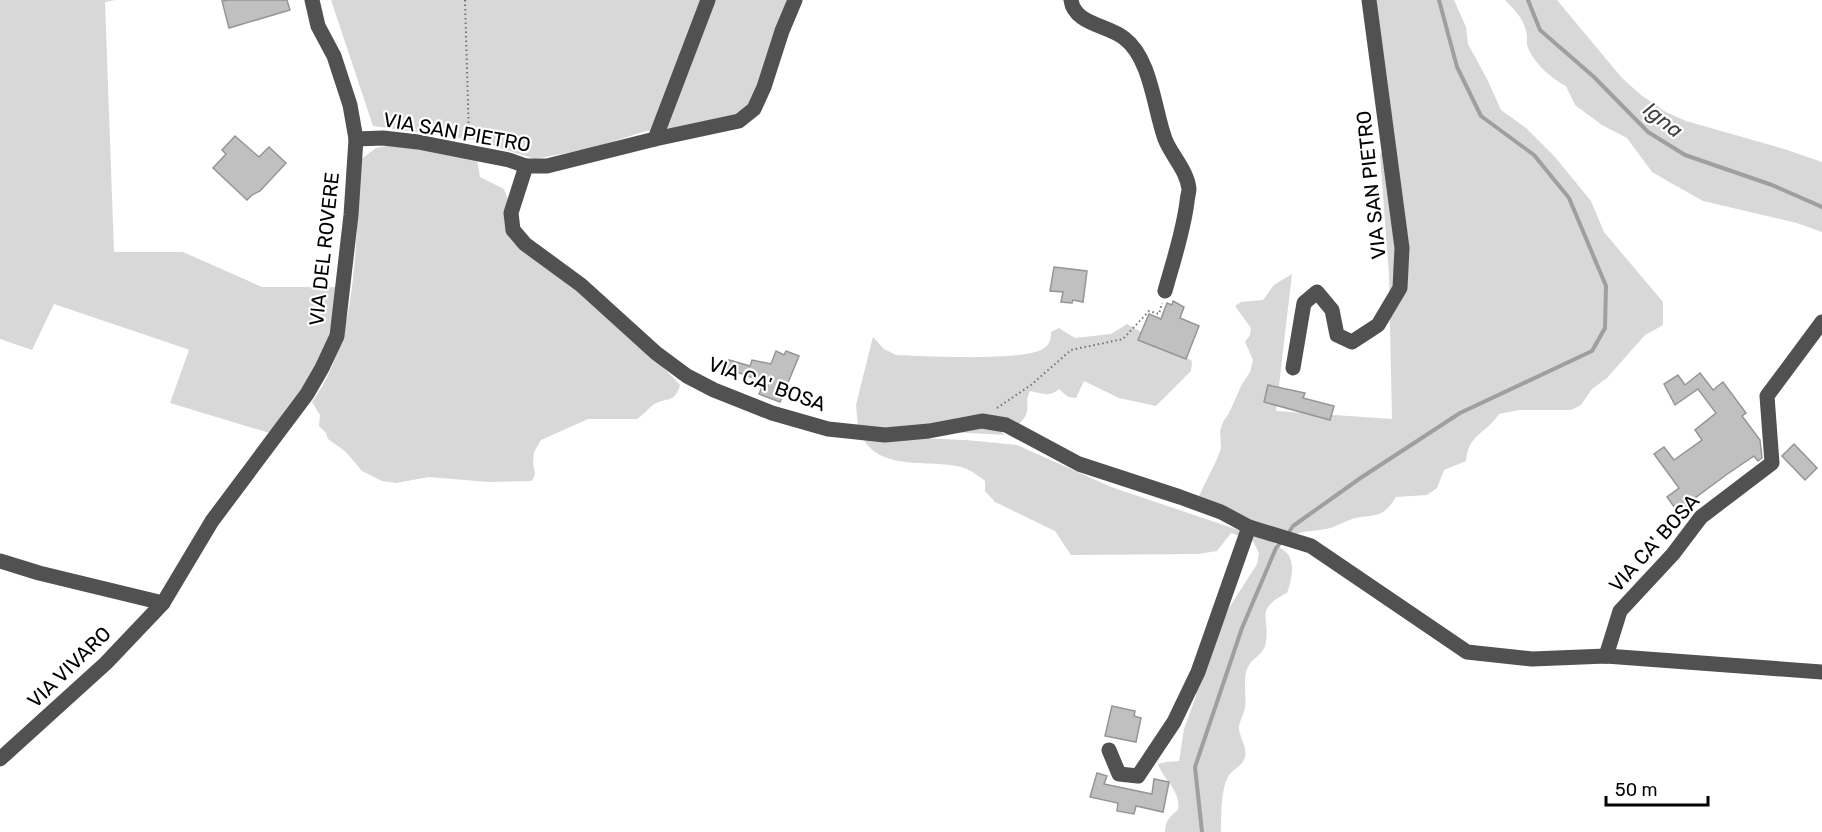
<svg xmlns="http://www.w3.org/2000/svg" width="1822" height="832" font-family="Rubik,sans-serif">
  <rect width="100%" height="100%" fill="#fff"/>
  <g fill="#d8d8d8">
    <polygon points="0,0 115,0 105,2 114,252 183,252 262,287 340,287 327,349 273,434 170,403 189,350 187,349 54,304 32,350 0,339"/>
    <polygon points="331,0 791,0 757,97 746,109 726,120 669,130 646,131 592,148 535,159 474,140 373,126"/>
    <path d="M1373,0H1454L1466,27L1468,44L1487,79L1501,110L1526,128L1555,157L1591,201L1604,232L1663,302V325L1645,335L1607,378L1592,389L1581,405L1571,410H1519L1499,414C1487,433 1468,434 1466,461L1444,470L1437,488L1427,495L1396,497C1381,521 1374,513 1352,519C1343,522 1334,528 1325,529C1312,532 1301,530 1289,537L1197,500L1217,459L1221,448L1220,431L1223,422L1229,413L1242,384L1250,372L1253,360L1245,342L1250,335L1251,328L1235,306L1241,302L1263,300L1274,285L1292,274L1276,411L1392,419L1389,276L1380,155L1391,131Z"/>
    <path d="M1505,0H1557L1622,78L1641,95L1666,112L1686,121L1784,149L1822,162V232L1797,223L1703,201L1671,183L1652,172L1627,138L1602,125L1575,105L1566,86C1551,78 1533,63 1527,45C1526,41 1528,36 1526,31C1523,18 1514,9 1505,0Z"/>
    <path d="M396,144L476,154L480,177L504,189L508,200L506,229L511,240L524,252L565,277L663,367L680,385C674,405 666,396 653,405C648,409 643,415 637,419H588L541,440L534,452L533,462L535,474L532,481L488,482L429,477L396,483L382,481L362,471L346,452L328,439L326,433L319,426L320,415L312,402C360,337 355,238 360,160L376,148Z"/>
    <path d="M1127,324L1192,361L1191,371L1156,406L1119,398L1084,381L1076,398L1068,397L1059,389C1049,398 1042,393 1030,391C1026,398 1028,403 1027,411C1025,424 1011,428 1001,433L1006,435L858,427L856,405L873,337L884,349L896,355C922,356 1027,362 1044,348C1050,344 1051,339 1051,332L1059,328L1075,338L1111,334Z"/>
    <path d="M862,436L966,440L1017,445L1111,487L1277,543L1275,544C1278,547 1284,550 1287,553C1296,564 1291,582 1287,593C1252,610 1272,619 1265,646C1262,655 1251,659 1248,667C1242,679 1247,696 1245,708C1244,714 1240,720 1239,726C1238,736 1248,747 1245,757C1243,766 1232,769 1228,777C1221,789 1221,818 1221,832H1165C1165,821 1170,816 1178,810C1181,790 1164,781 1158,764L1166,762L1179,761L1184,729L1196,696V686L1210,660L1219,628L1229,608L1257,564L1259,553L1253,541L1231,533L1217,551L1198,554L1071,555L1055,531L995,502L985,491V481C977,475 970,469 961,467C930,459 878,472 862,436Z"/>
  </g>
  <g fill="none" stroke-linecap="round" stroke-linejoin="round">
    <g stroke="#9f9f9f" stroke-width="4">
      <polyline points="1528,0 1540,30 1594,77 1648,132 1685,155 1772,185 1822,207"/>
      <polyline points="1287,535 1293,526 1362,477 1460,413 1592,351 1605,328 1606,286 1569,198 1534,155 1481,116 1457,67 1439,0"/>
      <polyline points="1202,832 1195,767 1242,628 1276,548 1282,541"/>
    </g>
  </g>
  <g fill="#c0c0c0" stroke="#959595" stroke-width="1.5">
    <polygon points="230,0 287,0 290,10 229,28 222,1"/>
    <polygon points="235,136 259,157 269,147 286,163 260,191 252,195 247,200 213,168 226,154 222,150"/>
    <polygon points="1054,267 1087,271 1083,302 1073,300 1072,303 1061,302 1063,292 1050,291"/>
    <polygon points="1173,301 1184,307 1180,318 1199,326 1186,359 1138,340 1149,314 1161,319 1167,303 1172,305"/>
    <polygon points="776,351 784,355 786,351 799,356 780,402 759,394 764,382 726,368 729,360 750,366 752,360 771,364"/>
    <polygon points="1700,373 1713,390 1723,382 1746,413 1742,416 1760,440 1762,458 1758,461 1754,456 1726,475 1691,501 1694,505 1680,515 1667,497 1679,488 1654,454 1664,447 1674,460 1702,440 1695,430 1716,413 1698,389 1675,405 1664,384 1678,375 1685,385"/>
    <polygon points="1268,385 1305,393 1303,398 1334,406 1330,420 1264,402"/>
    <polygon points="1794,444 1817,468 1805,480 1782,456"/>
    <polygon points="1112,706 1135,711 1134,716 1141,718 1136,742 1105,736"/>
    <polygon points="1097,773 1107,776 1104,784 1152,794 1154,779 1169,782 1163,812 1136,806 1134,814 1117,811 1118,803 1090,797"/>
  </g>
  <g fill="none" stroke-linecap="round" stroke-linejoin="round">
    <g stroke="#737373" stroke-width="2" stroke-dasharray="1.5 3" stroke-linecap="butt">
      <polyline points="465,0 469,138"/>
      <polyline points="997,408 1031,385 1071,350 1123,339 1149,311 1159,314 1162,303"/>
    </g>
    <g stroke="#515151" stroke-width="15">
      <path d="M1071,0C1074,24 1108,25 1124,38C1151,58 1154,109 1165,139C1171,155 1187,170 1189,189C1189,193 1187,198 1187,202C1183,233 1173,262 1165,291"/>
      <polyline points="356,139 383,138 418,142 509,160 526,166 547,166 655,139 739,121 754,109 764,87 782,31 795,0"/>
      <polyline points="655,139 708,0"/>
      <polyline points="526,166 511,213 513,230 525,244 581,285 656,353 687,376 714,390 772,413 828,429 885,435 929,431 982,421 1006,425 1079,464 1180,497 1221,512 1249,527 1311,546 1467,652 1532,659 1606,656 1822,672"/>
      <polyline points="1293,368 1304,303 1317,292 1332,310 1337,335 1352,342 1378,325 1400,288 1402,248 1369,0"/>
      <polyline points="0,561 39,573 163,603"/>
      <polyline points="1606,656 1620,611 1673,554 1701,517 1772,463 1767,396 1822,322"/>
      <polyline points="1109,750 1119,774 1138,776 1174,722 1198,672 1249,527"/>
      <polyline points="0,759 106,663 163,603 212,521 307,394 322,368 337,336 351,215 356,139 350,105 334,56 318,26 312,0"/>
    </g>
  </g>
  <g text-anchor="middle" stroke-width="4.5" stroke-linejoin="round" paint-order="stroke">
    <g font-size="20" fill="#000" stroke="#fff">
      <text transform="translate(457 132) rotate(10)" y="7">VIA SAN PIETRO</text>
      <text transform="translate(1371 185) rotate(-96)" y="7">VIA SAN PIETRO</text>
      <text transform="translate(324 249) rotate(-84)" y="7">VIA DEL ROVERE</text>
      <text transform="translate(767 384) rotate(20)" y="7">VIA CA' BOSA</text>
      <text transform="translate(1654 543) rotate(-48)" y="7">VIA CA' BOSA</text>
      <text transform="translate(69 667) rotate(-44)" y="7">VIA VIVARO</text>
    </g>
    <g font-size="21" font-style="italic" fill="#404040" stroke="#fff">
      <text transform="translate(1663 120) rotate(38)" y="7">Igna</text>
    </g>
  </g>
  <path d="M1606 796v9h102v-9" fill="none" stroke="#000000" stroke-width="3"/>
  <text x="1615" y="796" font-size="18" fill="#000000" stroke="#ffffff" stroke-width="4.5" paint-order="stroke">50 m</text>
</svg>
